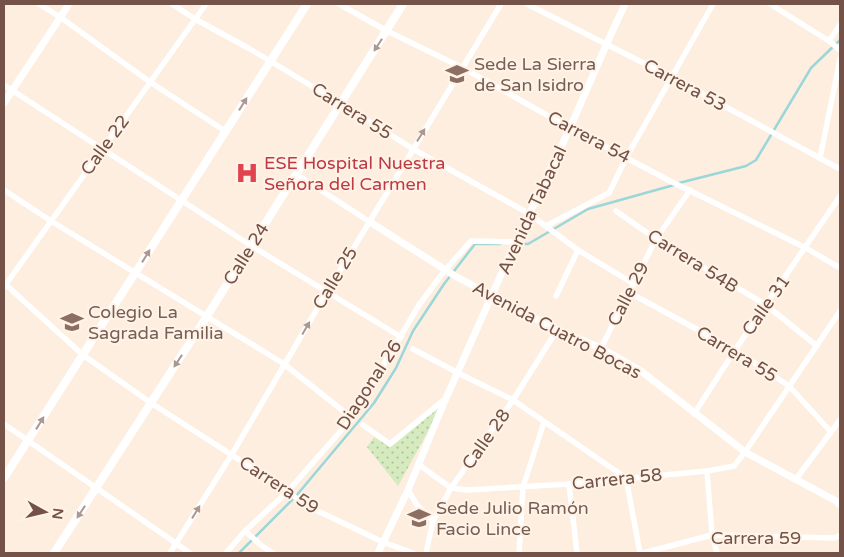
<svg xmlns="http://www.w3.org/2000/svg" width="844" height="557" font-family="'Varela Round',sans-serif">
  <defs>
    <pattern id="park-dots" width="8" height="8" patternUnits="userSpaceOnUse" patternTransform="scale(1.25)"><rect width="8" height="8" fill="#d5eabf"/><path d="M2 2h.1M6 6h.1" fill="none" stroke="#b1c09d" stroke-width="1.8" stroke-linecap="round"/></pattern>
  </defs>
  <rect width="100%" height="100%" fill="#fdeee0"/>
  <polygon fill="url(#park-dots)" points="443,404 398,486 367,447 374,437 390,447"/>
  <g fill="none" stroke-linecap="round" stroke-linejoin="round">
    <g stroke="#9bd6d8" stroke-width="2.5">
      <polyline points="679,183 746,166 756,160 811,68 840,40"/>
      <polyline points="515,244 528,244 588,209 674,185"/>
      <polyline points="239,553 296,496 374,403 396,368 413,331 444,284 475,244 500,244"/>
    </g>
    <g stroke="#fff" stroke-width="5.5">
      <polyline points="39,4 60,17 150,82 225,131"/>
      <polyline points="172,4 195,19 250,49 340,103 413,149 528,213 578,250 634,284"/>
      <polyline points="339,4 387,31 463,68 570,128 670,181 806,248 840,268"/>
      <polyline points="527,4 671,77 840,169"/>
      <polyline points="770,4 829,41 840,50"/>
      <polyline points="829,41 840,25"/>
      <polyline points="4,85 250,245 401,337"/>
      <polyline points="820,158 840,59"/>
      <polyline points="296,174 370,222"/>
      <polyline points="4,190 51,221 284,364 352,418"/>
      <polyline points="616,211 656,239 766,305 817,346"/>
      <polyline points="546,226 609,193 626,158 713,4"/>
      <polyline points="4,283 83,355 151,403 288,491 303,504 383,542 413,553"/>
      <polyline points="4,287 206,4"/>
      <polyline points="630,293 735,350 789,386 831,432"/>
      <polyline points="556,296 578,250"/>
      <polyline points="601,348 656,239 690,190"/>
      <polyline points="413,349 458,373 513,400 626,478 640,553"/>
      <polyline points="694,414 735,350 840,196"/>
      <polyline points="4,424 190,553"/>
      <polyline points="363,425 390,444 445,399"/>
      <polyline points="418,464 451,488 467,490 569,484 707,471 734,466 745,452 840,311"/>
      <polyline points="707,471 712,535 717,553"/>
      <polyline points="796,479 840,420"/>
      <polyline points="569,484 577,553"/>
      <polyline points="408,490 417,505 433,521"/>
      <polyline points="245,531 262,546 273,553"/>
      <polyline points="170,553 232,454 327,292 501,4"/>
      <polyline points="226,553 245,531 288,491 352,418 419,305 445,270 471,241 516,242 514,245"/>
      <polyline points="426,553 433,521 451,488 513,400 557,330"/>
      <polyline points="519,553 523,487 544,422"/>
      <polyline points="643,553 712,535 835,538 840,535"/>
    </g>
    <g stroke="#fff" stroke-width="7">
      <polyline points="4,103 69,4"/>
      <polyline points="370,222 455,276 557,330 601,348 641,371 745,452 836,501 840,505"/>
      <polyline points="516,242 570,128 607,43 625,4"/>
      <polyline points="378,553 408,490 443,405 512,250"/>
    </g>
    <g stroke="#fff" stroke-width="8">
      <polyline points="4,478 307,4"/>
      <polyline points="54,553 207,316 403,4"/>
    </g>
  </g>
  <defs><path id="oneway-solid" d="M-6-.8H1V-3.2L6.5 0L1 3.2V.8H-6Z" transform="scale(1.25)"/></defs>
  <g fill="#ac9791">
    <use href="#oneway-solid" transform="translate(378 45) rotate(123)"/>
    <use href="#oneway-solid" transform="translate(243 104) rotate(-58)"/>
    <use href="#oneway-solid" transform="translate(421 135) rotate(-58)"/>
    <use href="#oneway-solid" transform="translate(146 256) rotate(-58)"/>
    <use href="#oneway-solid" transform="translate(306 328) rotate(-60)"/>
    <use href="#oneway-solid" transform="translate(178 361) rotate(123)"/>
    <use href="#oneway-solid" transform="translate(40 423) rotate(-58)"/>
    <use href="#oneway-solid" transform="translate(81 512) rotate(123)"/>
    <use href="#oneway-solid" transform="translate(196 512) rotate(-58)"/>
  </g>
  <defs>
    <symbol id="school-bare" viewBox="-9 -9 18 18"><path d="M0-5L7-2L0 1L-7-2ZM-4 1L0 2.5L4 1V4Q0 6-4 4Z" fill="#8d6e63" stroke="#fff3e7" stroke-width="2.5" paint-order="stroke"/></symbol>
    <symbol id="hospital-bare" viewBox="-9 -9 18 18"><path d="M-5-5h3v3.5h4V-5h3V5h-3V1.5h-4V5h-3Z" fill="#e0444e" stroke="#fff3e7" stroke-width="2.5" paint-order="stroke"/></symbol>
  </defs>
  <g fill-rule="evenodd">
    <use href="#school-bare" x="441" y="58" width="32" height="32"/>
    <use href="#hospital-bare" x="231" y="157" width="32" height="32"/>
    <use href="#school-bare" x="56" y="306" width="32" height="32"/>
    <use href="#school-bare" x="403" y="502" width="32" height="32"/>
  </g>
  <g text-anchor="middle" stroke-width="4" stroke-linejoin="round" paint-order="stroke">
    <g font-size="18" fill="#785e54" stroke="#fff3e7" text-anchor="start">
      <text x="474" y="70">Sede La Sierra<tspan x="474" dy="21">de San Isidro</tspan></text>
      <text x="88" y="318">Colegio La<tspan x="88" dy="21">Sagrada Familia</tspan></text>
      <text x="436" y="514">Sede Julio Ramón<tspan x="436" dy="21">Facio Lince</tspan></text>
    </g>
    <g font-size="18" fill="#745247" stroke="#fff3e7">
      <text transform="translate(685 85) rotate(28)" y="6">Carrera 53</text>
      <text transform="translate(352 111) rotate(32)" y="6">Carrera 55</text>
      <text transform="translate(589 137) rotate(28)" y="6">Carrera 54</text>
      <text transform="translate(105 145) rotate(-54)" y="6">Calle 22</text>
      <text transform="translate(532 210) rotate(-65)" y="6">Avenida Tabacal</text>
      <text transform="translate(246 254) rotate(-58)" y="6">Calle 24</text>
      <text transform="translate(693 261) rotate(32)" y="6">Carrera 54B</text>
      <text transform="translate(335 278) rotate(-59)" y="6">Calle 25</text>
      <text transform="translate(628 294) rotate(-63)" y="6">Calle 29</text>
      <text transform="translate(766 305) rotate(-55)" y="6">Calle 31</text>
      <text transform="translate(557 330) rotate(28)" y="6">Avenida Cuatro Bocas</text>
      <text transform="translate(737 354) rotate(31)" y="6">Carrera 55</text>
      <text transform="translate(369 385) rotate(-57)" y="6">Diagonal 26</text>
      <text transform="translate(486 439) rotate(-55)" y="6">Calle 28</text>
      <text transform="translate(617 479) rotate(-6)" y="6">Carrera 58</text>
      <text transform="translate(279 485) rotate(33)" y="6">Carrera 59</text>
      <text x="756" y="544">Carrera 59</text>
    </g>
    <g font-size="18" fill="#be3a42" stroke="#fff3e7" text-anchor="start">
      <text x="264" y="169">ESE Hospital Nuestra<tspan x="264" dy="21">Señora del Carmen</tspan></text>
    </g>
  </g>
  <rect width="844" height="557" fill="none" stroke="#745247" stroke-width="10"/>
  <g transform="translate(45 512) rotate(98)" stroke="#fff3e7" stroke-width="4" paint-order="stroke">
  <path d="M0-4L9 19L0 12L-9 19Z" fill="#745247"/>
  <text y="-8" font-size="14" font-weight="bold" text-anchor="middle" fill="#745247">N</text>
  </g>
</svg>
